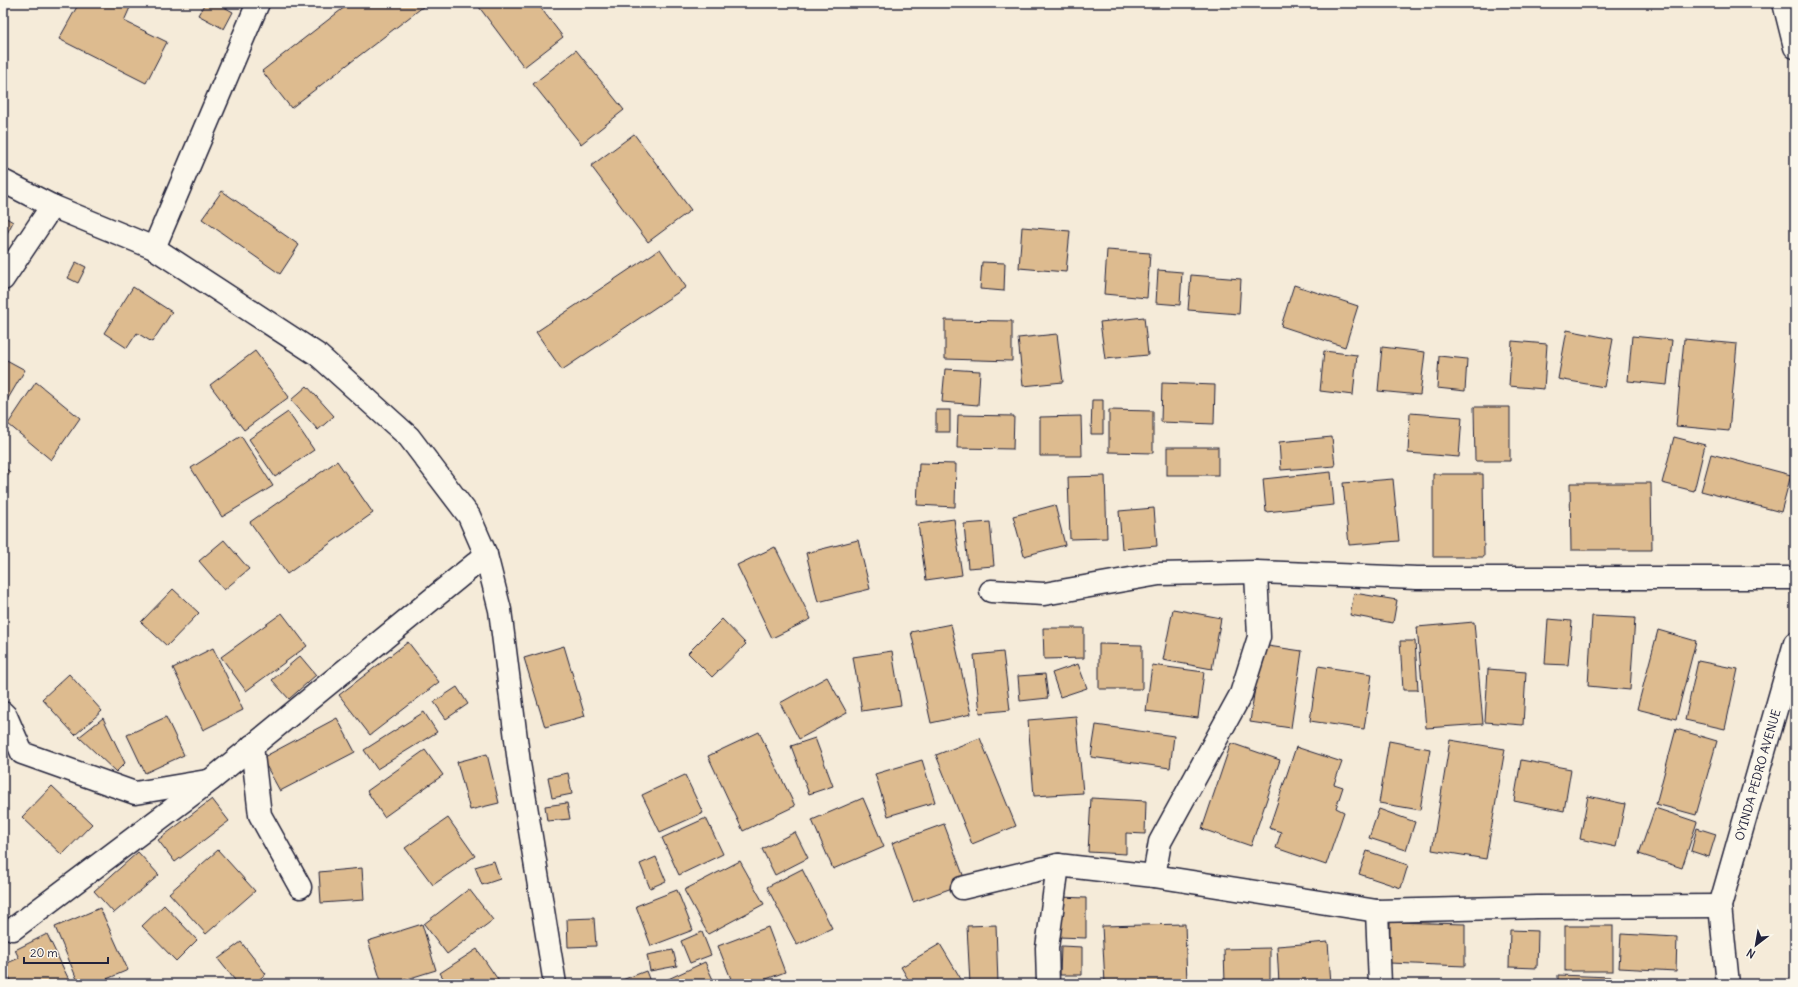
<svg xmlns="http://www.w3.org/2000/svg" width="1798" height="987" font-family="Delius,sans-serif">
  <rect width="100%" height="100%" fill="#f5ebd9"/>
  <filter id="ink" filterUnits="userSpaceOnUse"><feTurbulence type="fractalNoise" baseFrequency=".025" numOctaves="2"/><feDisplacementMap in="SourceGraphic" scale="8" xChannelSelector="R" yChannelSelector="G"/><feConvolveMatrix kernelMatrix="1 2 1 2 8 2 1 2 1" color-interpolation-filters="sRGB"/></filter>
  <g filter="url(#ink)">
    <g fill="#ddbb8f" stroke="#22223b">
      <polygon points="79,3 132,3 124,21 167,42 146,83 59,39"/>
      <polygon points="205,3 217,3 233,12 224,29 198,15"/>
      <polygon points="350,3 428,3 291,108 262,71"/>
      <polygon points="476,3 537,3 563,37 524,67"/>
      <polygon points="576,50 624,110 581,144 533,84"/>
      <polygon points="634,134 691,210 648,242 591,166"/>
      <polygon points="222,191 299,245 280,274 202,219"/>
      <polygon points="3,216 13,222 3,241"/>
      <polygon points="1022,227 1070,231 1066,272 1019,268"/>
      <polygon points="660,249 686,287 562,370 536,332"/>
      <polygon points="1107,250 1150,253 1147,298 1104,294"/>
      <polygon points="76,262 86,267 78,283 68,278"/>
      <polygon points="982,262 1005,263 1004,291 980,289"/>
      <polygon points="1158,270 1182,272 1180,305 1156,303"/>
      <polygon points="1191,275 1241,279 1239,314 1188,310"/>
      <polygon points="1294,285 1358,306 1345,347 1281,326"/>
      <polygon points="133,287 172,312 152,342 137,333 127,348 104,333"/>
      <polygon points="1144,317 1148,355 1105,359 1100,322"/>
      <polygon points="945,320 1012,321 1012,361 945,359"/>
      <polygon points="1567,330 1613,339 1604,387 1558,379"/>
      <polygon points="1057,334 1063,382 1023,386 1018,338"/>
      <polygon points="1632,336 1672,340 1667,385 1628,381"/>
      <polygon points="1684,339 1737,344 1729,431 1676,426"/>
      <polygon points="1512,341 1547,344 1544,389 1509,386"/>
      <polygon points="1382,347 1425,352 1420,395 1378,391"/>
      <polygon points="255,351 289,397 244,430 210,385"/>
      <polygon points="1324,351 1357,355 1353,395 1320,391"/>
      <polygon points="1439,356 1467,359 1465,391 1437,388"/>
      <polygon points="3,358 25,370 3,407"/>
      <polygon points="945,369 980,371 978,405 942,402"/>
      <polygon points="36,382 80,418 51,460 8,424"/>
      <polygon points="1162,383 1215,385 1214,424 1161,422"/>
      <polygon points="307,386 334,416 318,430 291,400"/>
      <polygon points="1092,400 1103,400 1103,434 1091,434"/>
      <polygon points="1474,407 1510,407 1510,461 1475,461"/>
      <rect x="936" y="410" width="14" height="22"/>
      <polygon points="1109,410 1153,411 1153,453 1109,452"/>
      <polygon points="288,412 314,450 275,477 249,439"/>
      <polygon points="1410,413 1462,417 1459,457 1408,453"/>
      <polygon points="958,415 1014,416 1013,449 957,448"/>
      <polygon points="1081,416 1082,456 1040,456 1040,417"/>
      <polygon points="241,436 273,486 222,517 191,468"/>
      <polygon points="1332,437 1335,466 1281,470 1279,442"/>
      <polygon points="1674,437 1705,445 1694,491 1662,483"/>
      <rect x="1167" y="447" width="51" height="28"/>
      <polygon points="1711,454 1791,475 1781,512 1701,491"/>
      <polygon points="337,461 373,513 287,574 250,522"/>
      <polygon points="919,463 956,464 955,507 917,505"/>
      <polygon points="3,466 10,472 3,481"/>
      <polygon points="1331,472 1334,505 1266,512 1263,479"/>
      <polygon points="1433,474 1483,474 1484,557 1433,557"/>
      <polygon points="1105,476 1107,538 1070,539 1068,477"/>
      <polygon points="1393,479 1399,541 1349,545 1343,483"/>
      <polygon points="1570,483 1651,483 1652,550 1571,550"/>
      <polygon points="1055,505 1065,545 1024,556 1013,516"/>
      <polygon points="1154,508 1157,546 1122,549 1119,511"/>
      <polygon points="954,519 962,575 926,580 918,524"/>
      <polygon points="990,522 994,566 968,568 964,524"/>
      <polygon points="224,540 249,569 224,590 199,561"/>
      <polygon points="858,540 870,589 818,602 806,553"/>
      <polygon points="775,547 811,619 772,638 737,565"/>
      <polygon points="173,589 199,613 167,646 141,622"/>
      <polygon points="1354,593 1397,600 1393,623 1350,615"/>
      <polygon points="1173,609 1221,618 1212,669 1163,660"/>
      <polygon points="282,613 307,646 246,691 221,657"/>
      <polygon points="1592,616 1635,618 1630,690 1588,686"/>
      <polygon points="722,619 746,644 712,677 688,653"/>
      <polygon points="1548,619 1572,621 1568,665 1545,664"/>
      <polygon points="1474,622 1483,724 1426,728 1417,627"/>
      <polygon points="951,624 971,714 931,723 911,632"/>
      <polygon points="1043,628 1084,628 1084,658 1044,659"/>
      <polygon points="1658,630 1696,641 1676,719 1637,709"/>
      <polygon points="1400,641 1415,641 1418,690 1403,690"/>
      <polygon points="408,642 439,682 370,735 339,695"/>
      <polygon points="1099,644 1142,645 1142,689 1099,689"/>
      <polygon points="1261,645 1302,651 1291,728 1250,722"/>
      <polygon points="564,646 585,716 545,727 524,658"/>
      <polygon points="213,648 243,710 203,730 173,668"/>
      <polygon points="892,651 901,705 862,711 853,657"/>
      <polygon points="1003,652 1010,710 980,713 974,655"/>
      <polygon points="300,656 316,675 289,699 272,680"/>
      <polygon points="1698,661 1738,669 1725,729 1685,720"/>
      <polygon points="1078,664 1087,688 1060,697 1052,673"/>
      <polygon points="1152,665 1204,672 1198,718 1146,711"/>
      <polygon points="1318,666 1372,674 1364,729 1310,721"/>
      <polygon points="1488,669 1526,672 1523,725 1485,722"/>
      <polygon points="69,674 102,711 75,735 42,699"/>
      <polygon points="1045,674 1048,698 1020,701 1018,676"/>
      <polygon points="827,677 847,713 799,739 780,703"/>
      <polygon points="457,687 468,704 446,719 434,702"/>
      <polygon points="424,712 437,732 377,769 364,750"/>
      <polygon points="1076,716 1083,793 1034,796 1028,720"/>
      <polygon points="166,717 184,755 145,773 127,735"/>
      <polygon points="103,718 125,763 116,772 79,737"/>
      <polygon points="337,718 355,752 280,791 262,758"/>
      <polygon points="1096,725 1174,736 1170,768 1091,757"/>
      <polygon points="1676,729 1717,741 1696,815 1656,804"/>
      <polygon points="759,732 795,806 743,831 708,756"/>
      <polygon points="815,738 833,786 809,794 791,746"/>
      <polygon points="980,738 1016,826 972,844 936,755"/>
      <polygon points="1450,740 1505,749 1486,859 1432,850"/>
      <polygon points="1389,741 1430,749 1420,810 1379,803"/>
      <polygon points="1231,743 1280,760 1251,846 1202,829"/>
      <polygon points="1296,747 1342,762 1334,784 1343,787 1336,808 1344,812 1326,865 1276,848 1281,832 1269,828"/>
      <polygon points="425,750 443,775 384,817 367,791"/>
      <polygon points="487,754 499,803 470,810 457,762"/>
      <polygon points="922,760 935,802 888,816 875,774"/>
      <polygon points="1521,760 1571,769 1564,811 1514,801"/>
      <polygon points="568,773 572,794 552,798 548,777"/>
      <polygon points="685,775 703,813 660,832 642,795"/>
      <polygon points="52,786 92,824 62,855 22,817"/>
      <polygon points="1588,796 1625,804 1616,847 1580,839"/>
      <polygon points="863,798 884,847 833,869 812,820"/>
      <polygon points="1091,798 1146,801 1145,834 1126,833 1126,854 1088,852"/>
      <polygon points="212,799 229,821 175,862 158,840"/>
      <polygon points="567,803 570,819 547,821 545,806"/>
      <polygon points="1655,808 1697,822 1682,868 1639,854"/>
      <polygon points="1379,809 1415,822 1406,850 1369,838"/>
      <polygon points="448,818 475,856 433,885 405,848"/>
      <polygon points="706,818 723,854 679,875 662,838"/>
      <polygon points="944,824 966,883 913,902 892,843"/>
      <polygon points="1697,828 1716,834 1709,857 1691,851"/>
      <polygon points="795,832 808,858 775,875 762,849"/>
      <polygon points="218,850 255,891 206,934 169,893"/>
      <polygon points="1367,851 1408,865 1401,888 1359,874"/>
      <polygon points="138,852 159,875 114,913 94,891"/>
      <polygon points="656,857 666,881 650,888 640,864"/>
      <polygon points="494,861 500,879 482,885 475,867"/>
      <polygon points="740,861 764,904 708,934 684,890"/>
      <polygon points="362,868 364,900 321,903 319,872"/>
      <polygon points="802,869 832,928 797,945 767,887"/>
      <polygon points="469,889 493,920 447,954 424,924"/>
      <polygon points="677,890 693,930 651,946 636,906"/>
      <polygon points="1059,897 1086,898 1086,938 1058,937"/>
      <polygon points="164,905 197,940 176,961 142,926"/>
      <polygon points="100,908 128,970 95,984 79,984 55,927"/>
      <polygon points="594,918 596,946 568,947 567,919"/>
      <polygon points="1390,922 1465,924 1465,966 1389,963"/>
      <polygon points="422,924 436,970 391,984 382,984 368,941"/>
      <polygon points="1185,924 1187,984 1105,984 1102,926"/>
      <polygon points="996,925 998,984 970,984 967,926"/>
      <rect x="1565" y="926" width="48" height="45"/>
      <polygon points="768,927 785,972 753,984 733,984 718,946"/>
      <polygon points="1510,930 1538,931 1537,968 1509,967"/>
      <polygon points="702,932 711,955 690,963 681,941"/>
      <polygon points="47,934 71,984 13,984 3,965 19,958 15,950"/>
      <polygon points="1621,934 1677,937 1676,971 1619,968"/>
      <polygon points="241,942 266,974 253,984 238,984 218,959"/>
      <polygon points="1328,942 1331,984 1279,984 1277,946"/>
      <polygon points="940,944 964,984 911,984 901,967"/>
      <polygon points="1061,946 1082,947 1082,975 1060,975"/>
      <polygon points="1270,948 1270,984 1225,984 1224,949"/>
      <polygon points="477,949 501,984 447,984 440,973"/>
      <polygon points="673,950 677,966 650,971 647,955"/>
      <polygon points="705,962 715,984 665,984 664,981"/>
      <polygon points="646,971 651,984 623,984 622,980"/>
      <polygon points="1558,975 1611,977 1611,984 1558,984"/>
    </g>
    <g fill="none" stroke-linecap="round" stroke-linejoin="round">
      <defs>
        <g id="minor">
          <polyline points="1784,3 1795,47"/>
          <polyline points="3,181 52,206 154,248 318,355 409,437 469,516 486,555 500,610 519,763 555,984"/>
          <polyline points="154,248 258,3"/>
          <polyline points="3,279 52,206"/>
          <polyline points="991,591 1044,594 1159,574 1256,572 1417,578 1795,578"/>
          <polyline points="3,713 6,716 22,753 135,793 207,781"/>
          <polyline points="252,746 260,815 300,887"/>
          <polyline points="1154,876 1160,842 1241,694 1259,637 1256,572"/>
          <polyline points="962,888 1058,865 1154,876 1377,911 1537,907 1720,906"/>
          <polyline points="1377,911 1380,984"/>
          <polyline points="13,929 211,780 486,555"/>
          <polyline points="1048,984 1047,948 1058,865"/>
          <polyline points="1728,984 1720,906 1795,643"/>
        </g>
      </defs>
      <use href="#minor" stroke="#22223b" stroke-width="25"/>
      <use href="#minor" stroke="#fbf7ec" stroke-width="22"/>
    </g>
  </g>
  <g text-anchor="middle" stroke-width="3" stroke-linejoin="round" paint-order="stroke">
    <g font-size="12" fill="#22223b" stroke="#fbf7ec">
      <text transform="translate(1758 775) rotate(-74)" y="4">OYINDA PEDRO AVENUE</text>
    </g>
  </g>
  <rect width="1798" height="987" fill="none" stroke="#fbf7ec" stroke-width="16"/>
  <rect x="8" y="8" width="1782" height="971" fill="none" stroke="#22223b" stroke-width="1.5" filter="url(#ink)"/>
  <g transform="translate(1756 945) rotate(211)" stroke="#fbf7ec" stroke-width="3" paint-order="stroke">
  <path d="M0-3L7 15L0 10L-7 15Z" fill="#22223b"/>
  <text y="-6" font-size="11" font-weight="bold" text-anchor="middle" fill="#22223b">N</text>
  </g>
  <path d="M24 957v6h84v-6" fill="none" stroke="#22223b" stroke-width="2"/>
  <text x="30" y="957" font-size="12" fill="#22223b" stroke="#fbf7ec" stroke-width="3" paint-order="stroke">20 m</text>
</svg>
